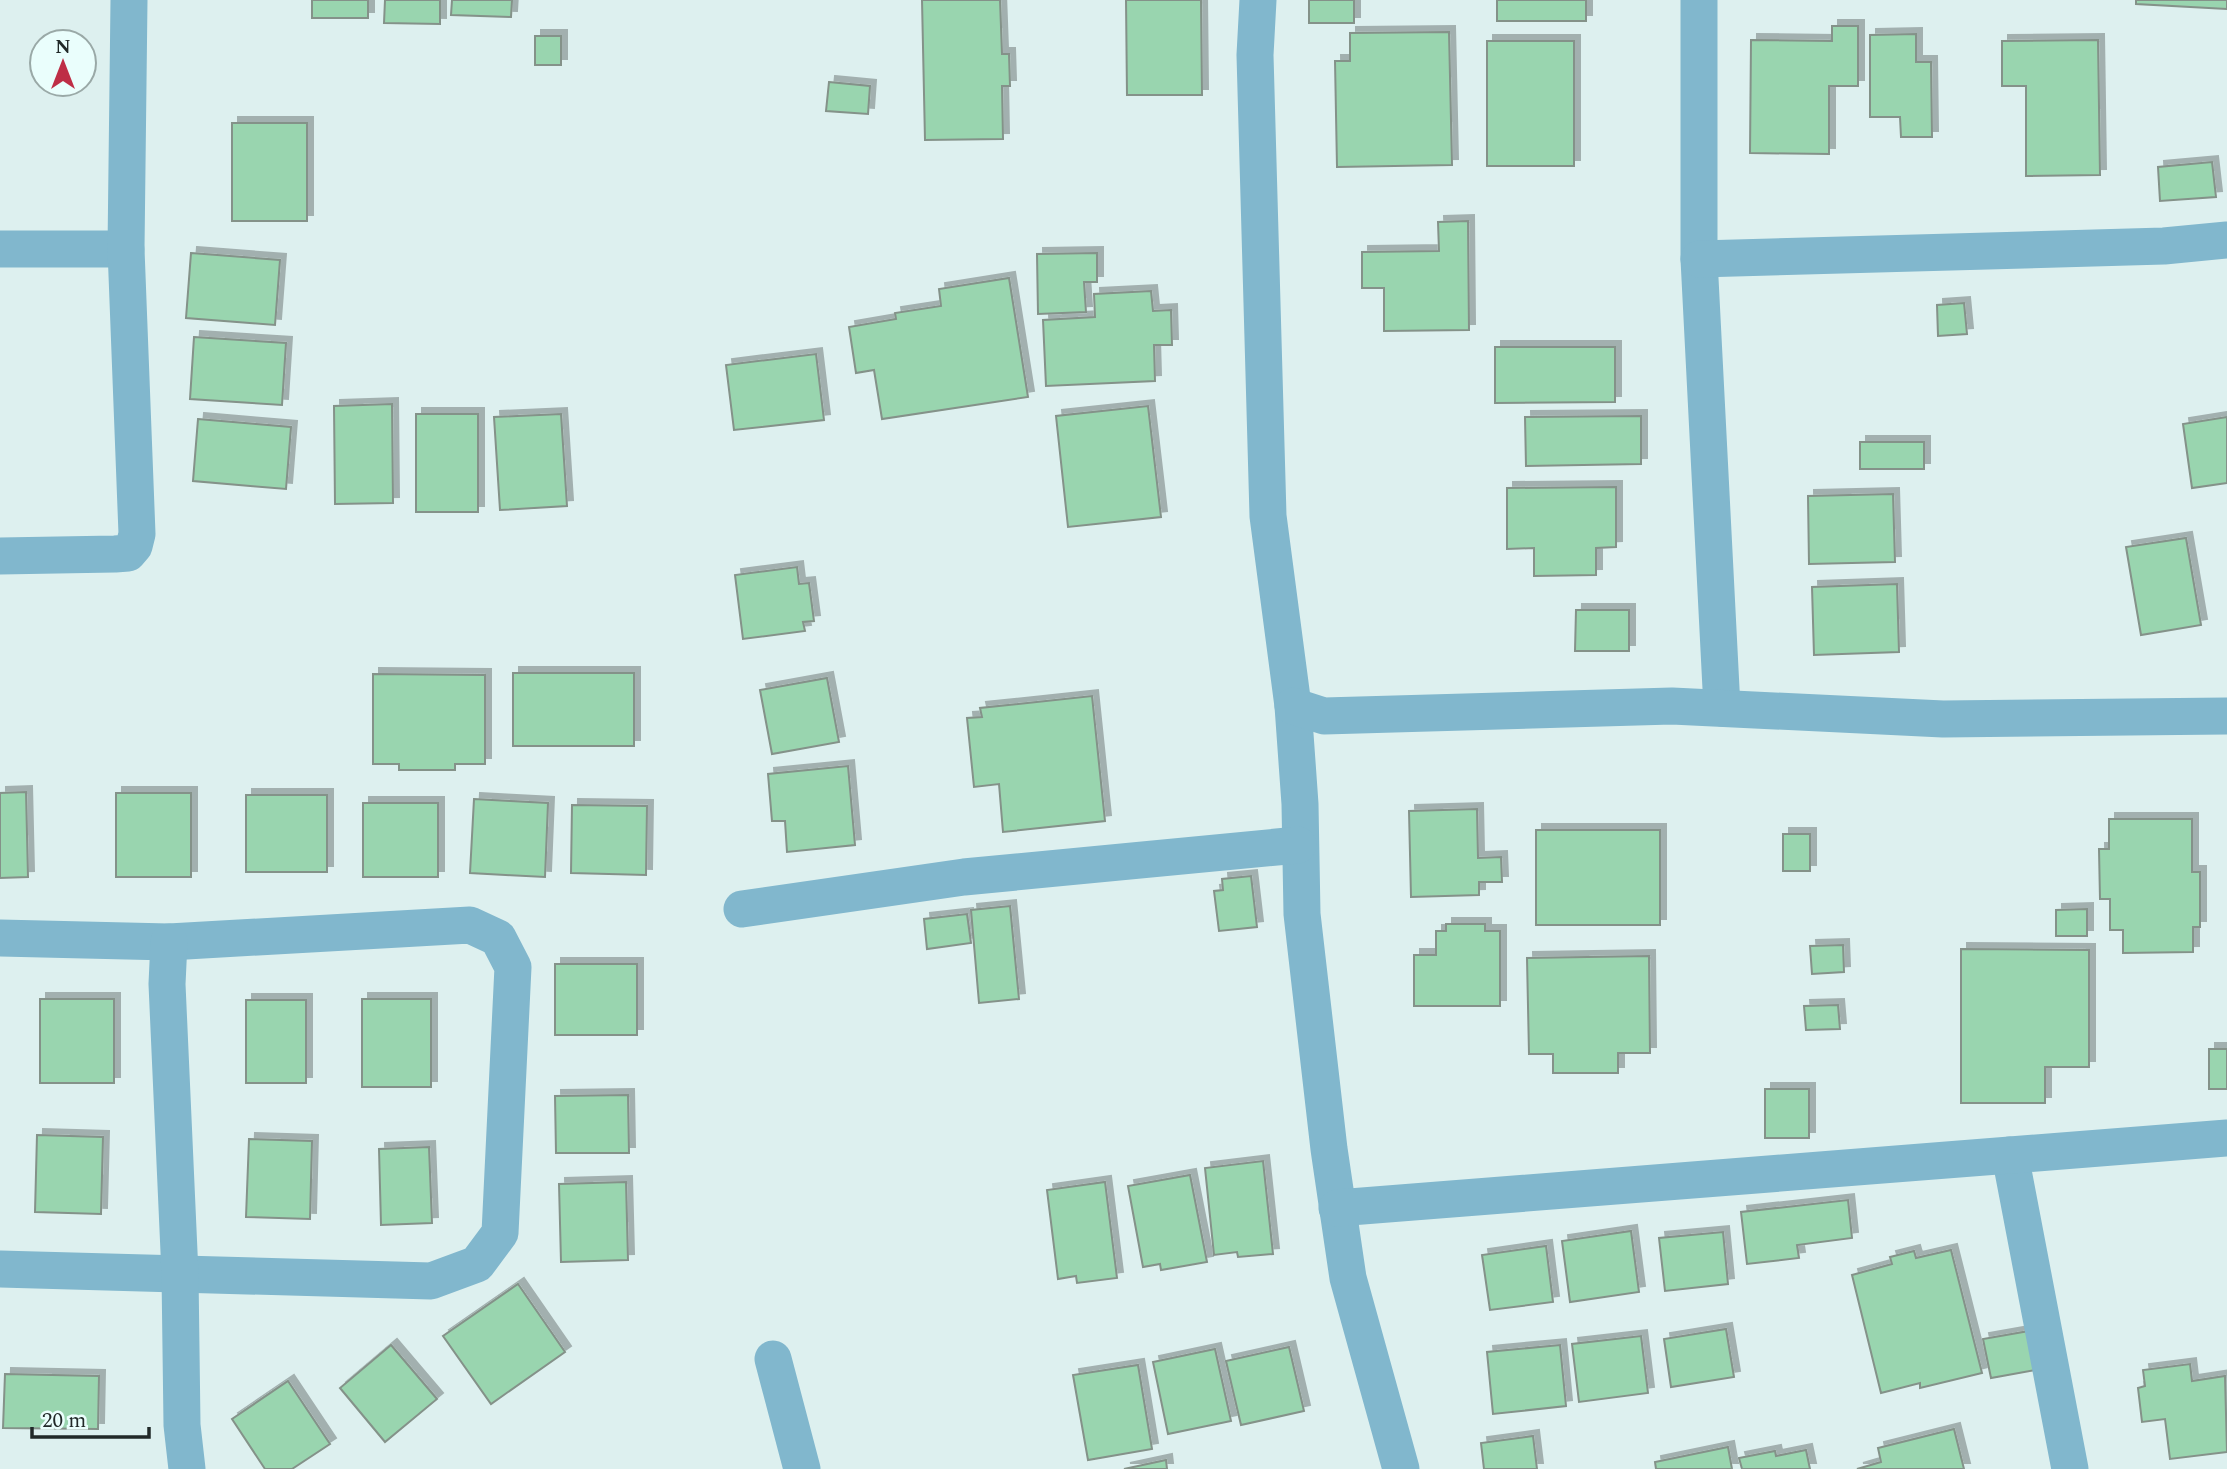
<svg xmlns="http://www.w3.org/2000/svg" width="2227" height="1469" font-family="Spectral,serif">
  <defs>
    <filter id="shadow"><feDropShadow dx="6" dy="-6" stdDeviation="0" flood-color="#0004"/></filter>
  </defs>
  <rect width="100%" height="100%" fill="#ddf0ef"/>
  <g fill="#99d5af" stroke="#849289" stroke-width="2" filter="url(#shadow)">
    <rect x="312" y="0" width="56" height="18"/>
    <polygon points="385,0 440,0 440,24 384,23"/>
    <polygon points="452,0 512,0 511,17 451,15"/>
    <polygon points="922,0 1000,0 1002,54 1009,54 1010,86 1002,86 1003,139 925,140"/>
    <polygon points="1126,0 1201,0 1202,95 1127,95"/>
    <rect x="1309" y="0" width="45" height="23"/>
    <rect x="1497" y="0" width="89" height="21"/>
    <polygon points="2136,0 2227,0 2227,9 2136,4"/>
    <polygon points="1832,26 1858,26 1858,86 1829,86 1829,154 1750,153 1751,40 1832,41"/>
    <polygon points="1449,32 1452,165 1337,167 1335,61 1350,61 1350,33"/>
    <polygon points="1916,34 1916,62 1931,62 1932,137 1901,137 1900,117 1870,117 1870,35"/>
    <rect x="535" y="36" width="26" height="29"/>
    <polygon points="2098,40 2100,175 2026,176 2026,86 2002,86 2002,41"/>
    <rect x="1487" y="41" width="87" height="125"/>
    <polygon points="829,82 870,86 868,114 826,111"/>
    <rect x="232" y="123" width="75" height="98"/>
    <polygon points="2212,162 2216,197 2160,201 2158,167"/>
    <polygon points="1468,221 1469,330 1384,331 1384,288 1362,288 1362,252 1439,251 1438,222"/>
    <polygon points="191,253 280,260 275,325 186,318"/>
    <polygon points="1097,253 1097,282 1084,282 1086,312 1038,314 1037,254"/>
    <polygon points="1009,278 1028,397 882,419 874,370 856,373 849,327 896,319 895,313 941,306 939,289"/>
    <polygon points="1151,291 1153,311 1171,310 1172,345 1154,345 1155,381 1046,386 1043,320 1095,317 1094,294"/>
    <polygon points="1964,303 1967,334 1938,336 1937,305"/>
    <polygon points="194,337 286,343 282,405 190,399"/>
    <polygon points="1495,347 1615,347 1615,402 1495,403"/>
    <polygon points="816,354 824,420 734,430 726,365"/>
    <polygon points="392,404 393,503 335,504 334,406"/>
    <polygon points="1148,406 1161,517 1068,527 1056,416"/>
    <rect x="416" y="414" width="62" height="98"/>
    <polygon points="561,414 567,506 500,510 494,417"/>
    <polygon points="1641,416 1641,464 1526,466 1525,417"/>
    <polygon points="2227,417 2227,483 2192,488 2183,424"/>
    <polygon points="198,419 291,427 286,489 193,481"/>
    <rect x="1860" y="442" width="64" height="27"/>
    <polygon points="1616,487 1616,547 1596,548 1596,575 1534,576 1534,548 1507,549 1507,488"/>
    <polygon points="1893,494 1895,562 1809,564 1808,496"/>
    <polygon points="2186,538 2201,625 2141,635 2126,547"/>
    <polygon points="797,567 799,584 809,583 814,621 803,622 805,631 743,639 735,575"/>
    <polygon points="1897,584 1899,652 1814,655 1812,587"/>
    <polygon points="1576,610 1629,610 1629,651 1575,651"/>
    <rect x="513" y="673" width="121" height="73"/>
    <polygon points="373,674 485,675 485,764 455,764 455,770 399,770 399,764 373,764"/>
    <polygon points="827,678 839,742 772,754 760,690"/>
    <polygon points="1092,696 1105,821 1003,832 999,784 974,787 967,718 982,717 980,708"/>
    <polygon points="848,766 855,845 787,852 785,821 772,821 768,774"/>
    <polygon points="26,792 28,877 0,878 0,793"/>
    <rect x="116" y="793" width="75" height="84"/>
    <rect x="246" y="795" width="81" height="77"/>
    <polygon points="474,799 548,803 545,877 470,873"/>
    <rect x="363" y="803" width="75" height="74"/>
    <polygon points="572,805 647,806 646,875 571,873"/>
    <polygon points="1477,809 1478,858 1501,857 1502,882 1479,882 1479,895 1411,897 1409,811"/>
    <polygon points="2109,819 2192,819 2192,872 2200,872 2200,927 2193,927 2193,952 2123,953 2123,930 2110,930 2110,899 2100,899 2099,849 2109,849"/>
    <rect x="1536" y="830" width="124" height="95"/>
    <rect x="1783" y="834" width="27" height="37"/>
    <polygon points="1251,876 1257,927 1219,931 1214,891 1223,890 1222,879"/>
    <polygon points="1010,906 1019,999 979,1003 971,910"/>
    <polygon points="2087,909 2087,936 2056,936 2056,910"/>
    <polygon points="967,914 971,943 927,949 924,919"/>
    <polygon points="1446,924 1485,924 1485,931 1500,931 1500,1006 1414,1006 1414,955 1436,955 1436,931 1446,931"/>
    <polygon points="1843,945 1844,972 1812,974 1810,946"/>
    <polygon points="1961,949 2089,950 2089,1067 2045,1067 2045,1103 1961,1103"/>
    <polygon points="1649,956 1650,1053 1618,1053 1618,1073 1553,1073 1553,1054 1529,1054 1527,958"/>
    <rect x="555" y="964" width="82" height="71"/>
    <rect x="40" y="999" width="74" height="84"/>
    <rect x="362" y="999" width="69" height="88"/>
    <rect x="246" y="1000" width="60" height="83"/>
    <polygon points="1838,1005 1840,1029 1806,1030 1804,1006"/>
    <rect x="2209" y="1049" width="18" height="40"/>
    <rect x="1765" y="1089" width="44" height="49"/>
    <polygon points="628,1095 629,1153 556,1153 555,1096"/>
    <polygon points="37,1135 103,1137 101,1214 35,1212"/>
    <polygon points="249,1139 312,1141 310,1219 246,1217"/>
    <polygon points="429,1147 432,1223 381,1225 379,1149"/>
    <polygon points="1263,1161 1273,1254 1238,1257 1237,1252 1214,1255 1205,1168"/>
    <polygon points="1190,1175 1207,1262 1161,1270 1160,1264 1143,1267 1128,1186"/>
    <polygon points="626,1182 628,1260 561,1262 559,1184"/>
    <polygon points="1105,1182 1117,1278 1077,1283 1076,1276 1058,1279 1047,1190"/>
    <polygon points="1848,1200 1852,1238 1797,1245 1799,1258 1747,1264 1741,1212"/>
    <polygon points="1631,1231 1639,1292 1570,1302 1562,1241"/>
    <polygon points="1723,1232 1728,1284 1665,1291 1659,1238"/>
    <polygon points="1546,1246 1553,1302 1490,1310 1482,1255"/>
    <polygon points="1951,1250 1982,1373 1920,1388 1920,1383 1881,1393 1852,1275 1892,1264 1890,1257 1914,1251 1916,1258"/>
    <polygon points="518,1284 565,1352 491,1404 443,1336"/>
    <polygon points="1726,1329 1734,1377 1671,1387 1664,1339"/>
    <polygon points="2029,1331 2036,1370 1991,1378 1983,1339"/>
    <polygon points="1641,1336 1648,1393 1579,1402 1572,1344"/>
    <polygon points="391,1345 437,1399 385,1442 340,1388"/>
    <polygon points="1560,1345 1566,1406 1493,1414 1487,1352"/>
    <polygon points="1289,1347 1304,1411 1241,1425 1226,1361"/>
    <polygon points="1215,1349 1231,1421 1168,1434 1153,1362"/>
    <polygon points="2190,1364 2192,1381 2225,1376 2227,1452 2170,1459 2165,1419 2142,1422 2138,1388 2145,1386 2143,1370"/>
    <polygon points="1138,1365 1152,1449 1088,1460 1073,1375"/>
    <polygon points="5,1374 99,1376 98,1429 3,1428"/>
    <polygon points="288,1381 330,1444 292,1469 265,1469 232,1419"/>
    <polygon points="1954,1429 1964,1469 1857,1469 1881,1462 1878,1448"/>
    <polygon points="1533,1436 1537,1469 1484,1469 1481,1443"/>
    <polygon points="1728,1447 1732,1469 1656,1469 1655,1462"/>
    <polygon points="1806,1450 1810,1469 1742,1469 1739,1458 1775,1451 1776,1456"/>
    <polygon points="1166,1460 1167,1469 1124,1469"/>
  </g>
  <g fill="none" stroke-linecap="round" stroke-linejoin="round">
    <g stroke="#81b7cd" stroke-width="37">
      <polyline points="1258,0 1255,55 1268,516 1293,706 1300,804 1302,914 1329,1149 1348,1278 1401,1469"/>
      <polyline points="1699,0 1699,259 1722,708"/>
      <polyline points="0,249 126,249"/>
      <polyline points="1699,259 2164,246 2227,240"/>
      <polyline points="0,556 115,554 128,553 134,546 137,534 126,249 129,0"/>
      <polyline points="1293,706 1324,716 1672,706 1943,719 2227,716"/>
      <polyline points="742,909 964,877 1298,845"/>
      <polyline points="0,938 169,942 470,925 498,938 513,967 500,1233 477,1264 431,1281 0,1269"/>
      <polyline points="169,942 167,984 180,1274 182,1425 187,1469"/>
      <polyline points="2010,1155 2070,1469"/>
      <polyline points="1337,1208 2227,1138"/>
      <polyline points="773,1359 802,1469"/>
    </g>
  </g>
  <g transform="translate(63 63)"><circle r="33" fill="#eafefc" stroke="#9aa9a7" stroke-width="2"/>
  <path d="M0-5L12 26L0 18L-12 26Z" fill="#be2e46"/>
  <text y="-10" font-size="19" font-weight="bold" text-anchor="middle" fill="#212928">N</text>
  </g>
  <path d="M32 1427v10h117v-10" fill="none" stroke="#212928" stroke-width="3.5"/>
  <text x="42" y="1427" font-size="21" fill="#212928" stroke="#eafefc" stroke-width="5" paint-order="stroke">20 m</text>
</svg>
